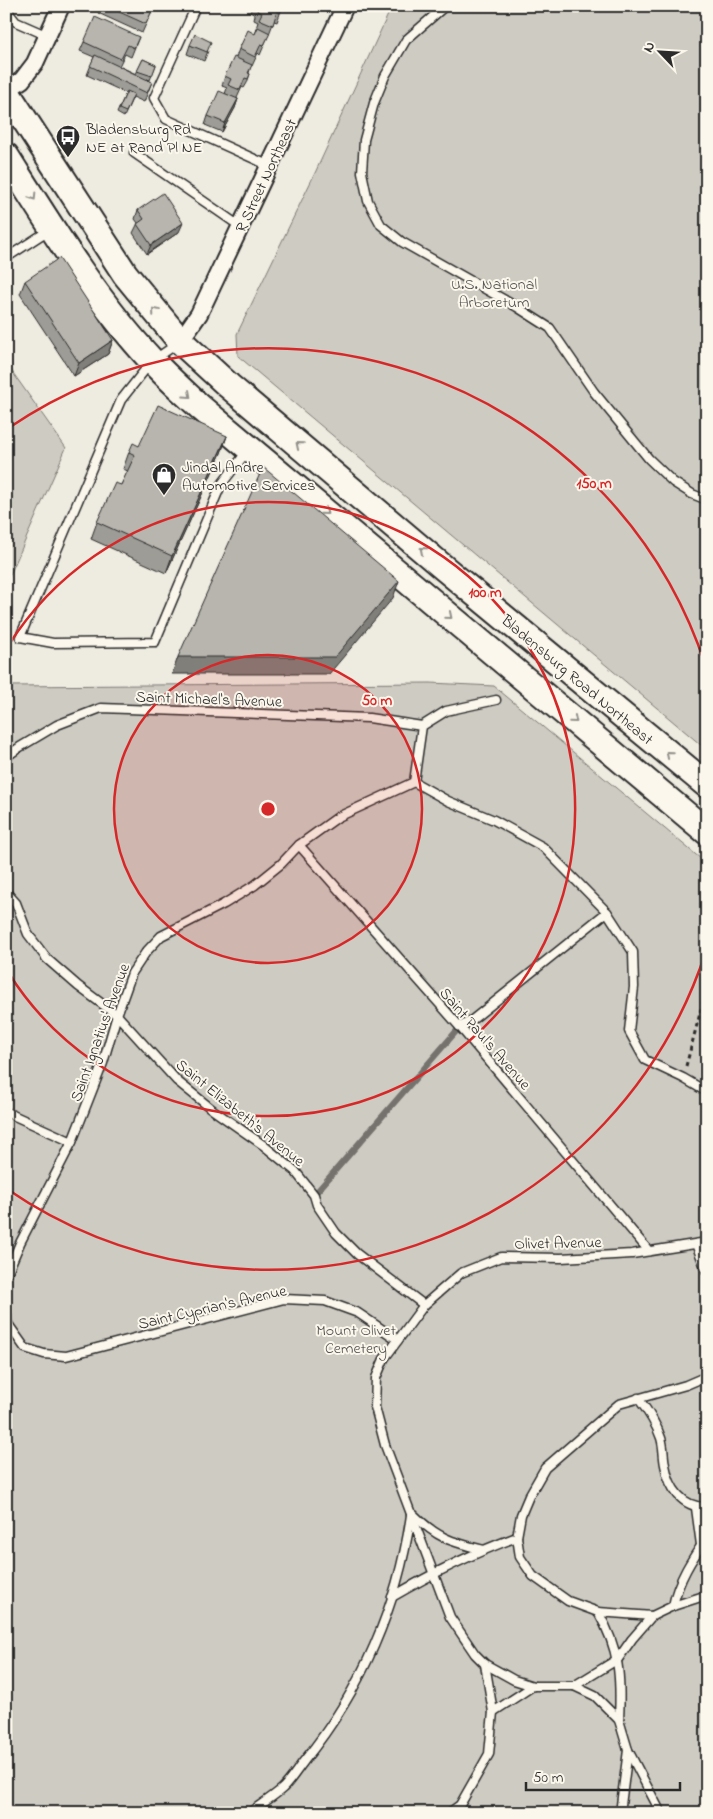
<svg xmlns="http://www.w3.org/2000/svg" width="713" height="1819" font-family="'Indie Flower',sans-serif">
  <rect width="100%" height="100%" fill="#eeebe0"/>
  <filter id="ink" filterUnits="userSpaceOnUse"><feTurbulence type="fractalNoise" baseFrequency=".02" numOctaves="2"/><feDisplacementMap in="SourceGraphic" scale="10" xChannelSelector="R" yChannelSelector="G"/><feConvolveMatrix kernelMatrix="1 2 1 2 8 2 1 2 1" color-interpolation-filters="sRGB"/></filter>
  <g filter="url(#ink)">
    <g fill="#cecbc2" stroke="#7c7b76">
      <polygon points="392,6 707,6 707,750 238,356 237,334 315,173"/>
      <polygon points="6,363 66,448 6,584"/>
      <polygon points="430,683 494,686 707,864 707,1813 6,1813 6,686"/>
    </g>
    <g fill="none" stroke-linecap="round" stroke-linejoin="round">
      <polyline stroke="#74726e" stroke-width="6" points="314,1195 460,1027"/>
      <defs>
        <g id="lane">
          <polyline points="196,6 154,98 166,119 270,166"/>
          <polyline points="445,6 406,40 385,76 374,103 364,140 362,172 368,201 381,225 402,242 517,307 550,328 594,392 649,459 673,482 692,494 707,500"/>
          <polyline points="6,9 16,22 48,36"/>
          <polyline points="134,153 241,227"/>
          <polyline points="6,258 49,230"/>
          <polyline points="177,344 152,361 121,400 20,637 53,643 155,642 221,485 248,450"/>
          <polyline points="6,757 20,747 57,725 101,708 369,718 422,726"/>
          <polyline points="414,782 448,801 494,820 543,847 607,912 633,952 634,987 629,1031 645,1060 683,1078 707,1092"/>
          <polyline points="414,782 422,726 446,711 496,700"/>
          <polyline points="299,845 460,1027 649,1251"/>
          <polyline points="6,892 16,903 28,934 47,959 78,986 117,1015 177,1081 213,1110 263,1145 295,1171 314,1195 317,1205 336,1233 357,1254 424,1305"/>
          <polyline points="460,1027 472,1020 607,912"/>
          <polyline points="6,1112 72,1142"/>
          <polyline points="707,1242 632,1254 561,1258 501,1257 461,1273 424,1305 384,1359 376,1378 375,1407 385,1445 450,1617 475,1654 485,1664 514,1680 533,1686 574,1686 618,1659 632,1639 652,1616 673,1606 707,1595"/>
          <polyline points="696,1244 707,1272"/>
          <polyline points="6,1276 20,1243 72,1142 103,1063 117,1015 132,973 146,952 161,936 224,904 255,885 281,864 299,845 338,817 414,782"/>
          <polyline points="6,1309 8,1324 25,1348 44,1354 66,1356 284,1299 325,1301 358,1313 398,1340"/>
          <path d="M638,1398C648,1411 656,1423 661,1438C664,1447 663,1456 665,1465C669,1488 682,1508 707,1507"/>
          <polyline points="696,1508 701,1545"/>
          <path d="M413,1514C437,1538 451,1542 484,1550"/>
          <path d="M392,1597C433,1573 473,1553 517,1537"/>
          <path d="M673,1606C678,1580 692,1559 707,1537"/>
          <path d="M598,1612C620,1650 621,1678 619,1720"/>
          <polyline points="652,1616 598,1612 568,1601 533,1576 520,1557 517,1537 521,1515 529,1496 545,1468 619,1404 686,1385 707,1376"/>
          <polyline points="574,1686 595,1696 619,1720 628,1750 661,1813"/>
          <polyline points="493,1712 533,1686"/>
          <path d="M249,1813C260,1805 273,1797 283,1788C291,1780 297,1770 304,1761C362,1690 398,1605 411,1515"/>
          <polyline points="449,1813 460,1805 489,1754 493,1712 485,1664"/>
          <polyline points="620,1813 628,1750"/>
        </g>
        <g id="street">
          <polyline points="6,91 22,80 35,63 61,6"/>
          <polyline points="180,341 199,314 345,6"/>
        </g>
        <g id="primary">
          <polyline points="6,91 125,274 180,341 229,386 444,568 707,785"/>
          <path d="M6,156C51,227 96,301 153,362C168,378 184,392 200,407L707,832"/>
        </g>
      </defs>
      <use href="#lane" stroke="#2b2b2b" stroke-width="11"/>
      <use href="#street" stroke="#2b2b2b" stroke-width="20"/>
      <use href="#primary" stroke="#2b2b2b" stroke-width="29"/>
      <polyline stroke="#2b2b2b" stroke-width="3" stroke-dasharray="4 4" stroke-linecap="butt" points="686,1066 707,987"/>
      <use href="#lane" stroke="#fbf7ec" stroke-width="8"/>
      <use href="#street" stroke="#fbf7ec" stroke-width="16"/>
      <use href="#primary" stroke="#fbf7ec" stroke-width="25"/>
    </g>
    <g fill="#9e9c96" stroke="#2b2b2b">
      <polygon points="100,6 154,6 142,33 98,13"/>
      <polygon points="253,6 280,6 282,8 277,22 274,21 269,34 260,55 258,53 252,66 251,66 249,73 250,74 247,83 244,88 242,87 237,98 238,99 235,108 222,132 205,125 208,116 225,94 227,88 222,86 225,76 236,57 239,49 255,34 257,29 256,28 258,22 254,20 255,15 250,12"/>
      <polygon points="139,37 131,57 125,54 119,66 136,74 143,59 156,65 150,80 147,79 152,82 144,102 133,97 124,117 117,113 126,93 87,75 94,57 80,51 84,42"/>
      <polygon points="190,45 208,51 204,61 187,54"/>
      <polygon points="138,210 179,232 147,254 133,233 138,223 135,219"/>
      <polygon points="25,281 113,340 108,354 74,376 20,294"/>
      <polygon points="227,436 221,453 166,573 91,539 97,522 121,485 128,471 123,469 129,452 139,446"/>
    </g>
    <g fill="#817f7a" stroke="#2b2b2b">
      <polygon points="238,99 235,108 222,132 225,123"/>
      <polygon points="183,223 179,232 147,254 151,245"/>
      <polygon points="113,340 108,354 74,376 79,363"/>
      <polygon points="227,436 221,453 166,573 172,556"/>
      <polygon points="399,581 393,598 329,674 172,674 178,657"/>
    </g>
    <g fill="#b8b5ae" stroke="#2b2b2b">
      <polygon points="106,6 154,6 146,24"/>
      <polygon points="259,6 279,6 282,8 280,13 277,11 273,25 259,19 262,13 257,11"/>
      <polygon points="95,17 139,37 134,48 128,45 121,59 84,42"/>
      <polygon points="258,27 270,33 264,45 261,44 255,57 239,49 248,30 255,34"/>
      <polygon points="195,34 211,42 207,52 190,45"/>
      <polygon points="95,55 152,82 147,93 90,66"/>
      <polygon points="234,57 252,65 248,73 250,74 248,79 245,78 240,90 228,85 231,79 225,76"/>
      <polygon points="143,59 156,65 152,76 137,71"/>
      <polygon points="127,91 134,94 126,112 119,109"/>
      <polygon points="219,91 238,99 225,123 208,116"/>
      <polygon points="163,193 183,223 151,245 137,224 144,219 138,210"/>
      <polygon points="59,258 113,340 79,363 25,281"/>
      <polygon points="158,405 227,436 172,556 97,522 115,483 121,485 135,455 129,452 133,443 139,446"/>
      <polygon points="263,467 399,581 335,657 178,657"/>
    </g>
    <defs><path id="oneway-chevron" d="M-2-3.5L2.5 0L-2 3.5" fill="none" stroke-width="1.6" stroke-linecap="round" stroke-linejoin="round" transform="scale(1.25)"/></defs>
    <g stroke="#93918c">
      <use href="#oneway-chevron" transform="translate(33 197) rotate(57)"/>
      <use href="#oneway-chevron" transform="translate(155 311) rotate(-130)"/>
      <use href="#oneway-chevron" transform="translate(188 395) rotate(42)"/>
      <use href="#oneway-chevron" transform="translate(299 445) rotate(-140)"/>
      <use href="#oneway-chevron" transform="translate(325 512) rotate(40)"/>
      <use href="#oneway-chevron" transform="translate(423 550) rotate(-140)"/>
      <use href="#oneway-chevron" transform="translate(449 616) rotate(40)"/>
      <use href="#oneway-chevron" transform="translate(574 720) rotate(40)"/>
      <use href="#oneway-chevron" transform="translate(669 754) rotate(-140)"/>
    </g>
  </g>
  <circle cx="268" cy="809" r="154" fill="#d62828" fill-opacity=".12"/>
  <g fill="none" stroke="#d62828" stroke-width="2.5">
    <circle cx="268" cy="809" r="154"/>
    <path d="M8 646A307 307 0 1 1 8 972"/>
    <path d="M706 951A461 461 0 0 1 7 1189M7 429A461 461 0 0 1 706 667"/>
  </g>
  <defs>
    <symbol id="bus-pin" viewBox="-11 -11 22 30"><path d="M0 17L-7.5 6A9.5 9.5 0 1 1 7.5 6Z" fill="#2b2b2b" stroke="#fbf7ec"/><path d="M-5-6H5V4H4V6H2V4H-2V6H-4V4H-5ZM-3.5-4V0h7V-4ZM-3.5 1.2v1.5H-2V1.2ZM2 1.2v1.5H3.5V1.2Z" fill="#fff"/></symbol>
    <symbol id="shop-pin" viewBox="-11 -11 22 30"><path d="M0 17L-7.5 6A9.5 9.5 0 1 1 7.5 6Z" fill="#2b2b2b" stroke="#fbf7ec"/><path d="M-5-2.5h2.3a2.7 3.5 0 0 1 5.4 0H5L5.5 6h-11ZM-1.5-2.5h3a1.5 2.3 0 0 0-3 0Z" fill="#fff"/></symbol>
  </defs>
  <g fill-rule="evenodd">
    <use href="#bus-pin" x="54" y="123" width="28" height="38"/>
    <use href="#shop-pin" x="150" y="461" width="28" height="38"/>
  </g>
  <g text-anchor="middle" stroke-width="4" stroke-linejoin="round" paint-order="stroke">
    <g font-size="16" fill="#2b2b2b" stroke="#fbf7ec" text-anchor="start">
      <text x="86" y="134">Bladensburg Rd<tspan x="86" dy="18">NE at Rand Pl NE</tspan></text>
      <text x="182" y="472">Jindal Andre<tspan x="182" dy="18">Automotive Services</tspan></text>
    </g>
    <g font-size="16" fill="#2b2b2b" stroke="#fbf7ec">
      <text transform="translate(265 175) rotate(-65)" y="6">R Street Northeast</text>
      <text transform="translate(578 679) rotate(40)" y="6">Bladensburg Road Northeast</text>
      <text transform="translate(209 698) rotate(2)" y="6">Saint Michael's Avenue</text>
      <text transform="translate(99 1032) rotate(-70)" y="6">Saint Ignatius' Avenue</text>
      <text transform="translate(486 1038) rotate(49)" y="6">Saint Paul's Avenue</text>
      <text transform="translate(241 1112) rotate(39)" y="6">Saint Elizabeth's Avenue</text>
      <text transform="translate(558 1242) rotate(-1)" y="6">Olivet Avenue</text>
      <text transform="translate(212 1306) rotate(-13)" y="6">Saint Cyprian's Avenue</text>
    </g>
    <g font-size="16" fill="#545351" stroke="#fbf7ec">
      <text x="494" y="289">U.S. National<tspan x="494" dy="18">Arboretum</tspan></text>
      <text x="356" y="1335">Mount Olivet<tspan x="356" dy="18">Cemetery</tspan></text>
    </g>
  </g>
  <circle cx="268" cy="809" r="8" fill="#d62828" stroke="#fbf7ec" stroke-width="2.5"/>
  <g font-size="15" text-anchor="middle" font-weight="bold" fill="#d62828" stroke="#fbf7ec" stroke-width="4" stroke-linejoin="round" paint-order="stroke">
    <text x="594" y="488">150 m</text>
    <text x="485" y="597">100 m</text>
    <text x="377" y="705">50 m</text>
  </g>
  <rect width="713" height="1819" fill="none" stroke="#fbf7ec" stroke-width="25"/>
  <rect x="12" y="12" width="688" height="1794" fill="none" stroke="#2b2b2b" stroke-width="2" filter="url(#ink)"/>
  <g transform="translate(660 52) rotate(295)" stroke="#fbf7ec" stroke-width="4" paint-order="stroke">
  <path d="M0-4L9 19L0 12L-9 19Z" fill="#2b2b2b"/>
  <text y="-8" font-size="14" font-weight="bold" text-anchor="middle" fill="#2b2b2b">N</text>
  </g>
  <path d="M526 1782v8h154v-8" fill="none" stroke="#2b2b2b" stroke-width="2.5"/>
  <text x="533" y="1782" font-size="15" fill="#2b2b2b" stroke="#fbf7ec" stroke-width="4" paint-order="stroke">50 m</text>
</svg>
